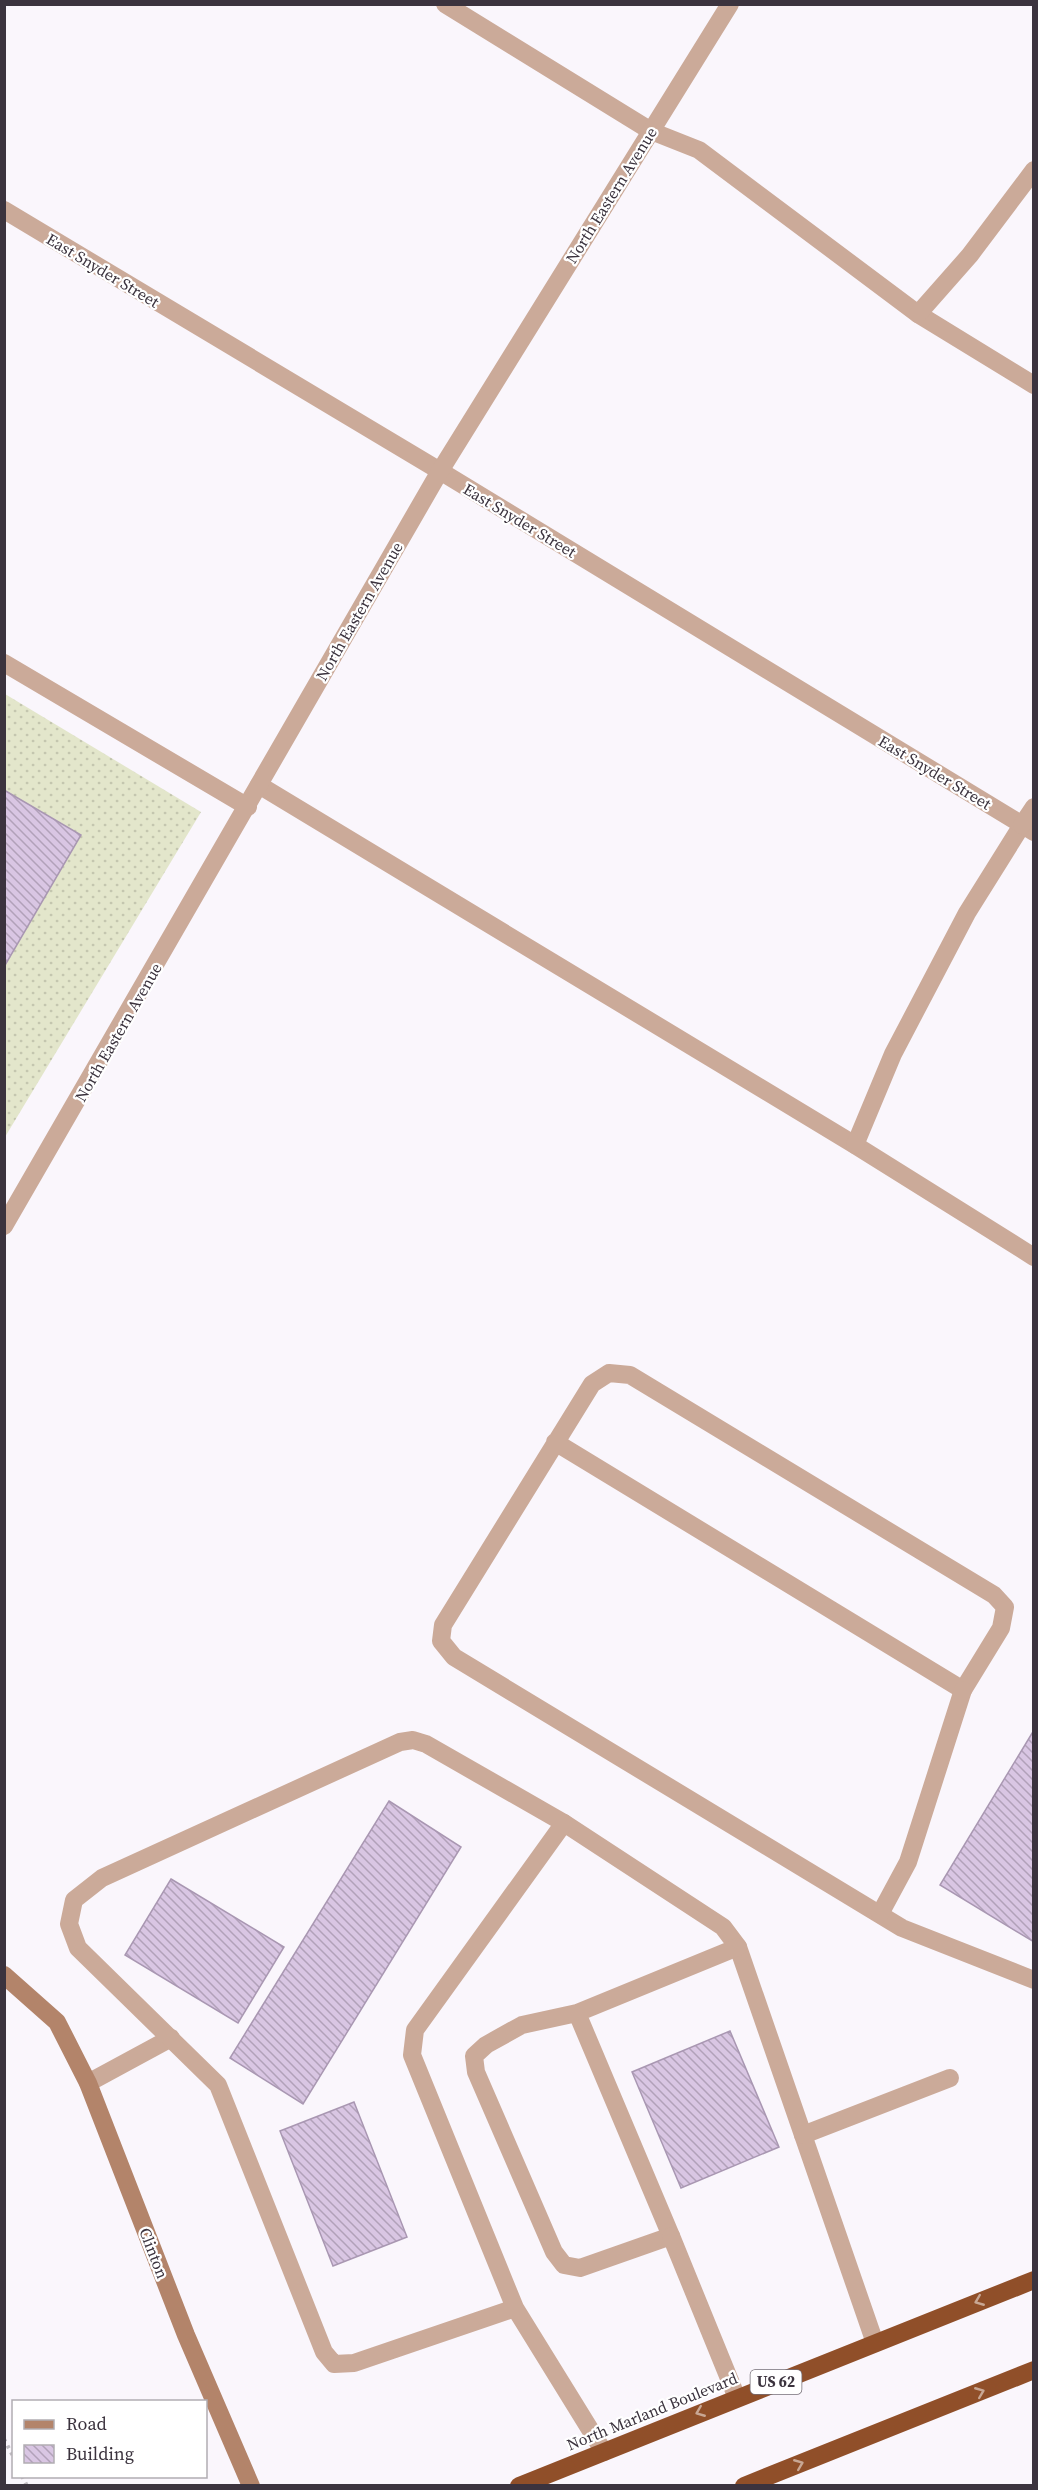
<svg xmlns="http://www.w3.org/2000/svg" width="1038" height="2490" font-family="'Source Serif 4',serif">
  <defs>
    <pattern id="grass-dots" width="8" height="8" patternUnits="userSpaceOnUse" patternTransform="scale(1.5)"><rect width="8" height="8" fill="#e3e6cb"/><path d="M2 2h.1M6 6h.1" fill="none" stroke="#c4c6af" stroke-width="1.8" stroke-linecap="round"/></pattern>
    <pattern id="building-back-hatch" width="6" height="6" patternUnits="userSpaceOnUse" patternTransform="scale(1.5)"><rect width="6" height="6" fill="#d9c6e3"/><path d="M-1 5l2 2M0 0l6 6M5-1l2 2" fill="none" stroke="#b1a1b9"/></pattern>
  </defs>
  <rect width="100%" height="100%" fill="#faf6fc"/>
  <polygon fill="url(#grass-dots)" points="5,694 201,812 5,1137"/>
  <g fill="url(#building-back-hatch)" stroke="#a997b2" stroke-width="1.5">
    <polygon points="4,790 81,835 4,967"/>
    <polygon points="1034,1730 1034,1942 940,1885"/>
    <polygon points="389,1801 461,1847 303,2104 230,2058"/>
    <polygon points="171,1879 284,1947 238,2023 125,1955"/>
    <polygon points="730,2031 779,2147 681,2188 632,2072"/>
    <polygon points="354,2102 407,2237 333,2266 280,2131"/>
  </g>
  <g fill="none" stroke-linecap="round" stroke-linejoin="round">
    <g stroke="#bfbac1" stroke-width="4" stroke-dasharray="3 4.5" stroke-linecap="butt">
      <polyline points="4,2439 14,2458"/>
      <polyline points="22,2476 27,2486"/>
    </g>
    <g stroke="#cbaa99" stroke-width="18">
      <polyline points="445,4 651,131 699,150 918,314 1034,385"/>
      <polyline points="918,314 970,255 1034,170"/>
      <polyline points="4,663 248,807"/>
      <polyline points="259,785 855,1145 1034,1257"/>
      <polyline points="855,1145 893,1054 967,913 1022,825"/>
      <polyline points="555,1442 963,1690 1001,1628 1005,1607 994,1595 630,1375 609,1373 592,1384 443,1625 441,1641 454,1657 902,1928 1034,1980"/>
      <polyline points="564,1823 723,1927 738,1947 875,2343"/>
      <polyline points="880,1914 908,1862 963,1690"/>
      <polyline points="577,2013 671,2236 580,2268 564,2265 554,2252 476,2072 474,2056 486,2045 522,2025 577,2013 738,1947"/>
      <polyline points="88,2083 171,2038"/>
      <polyline points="803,2135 950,2078"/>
      <polyline points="671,2236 737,2398"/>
      <polyline points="515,2308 354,2363 334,2364 324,2352 218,2085 78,1948 69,1924 74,1900 102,1878 400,1742 413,1740 426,1744 564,1823 415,2030 412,2055 515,2308 604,2452"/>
    </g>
    <g stroke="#cbaa99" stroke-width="18">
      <polyline points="4,210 440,471 1034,832"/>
      <polyline points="1022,825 1034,807"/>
      <polyline points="4,1226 440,471 730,4"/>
    </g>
    <polyline stroke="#b3846a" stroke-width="18" points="4,1975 57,2022 88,2083 186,2335 251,2486"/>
    <g stroke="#904f29" stroke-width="18">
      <polyline points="519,2486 1034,2280"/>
      <polyline points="744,2486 1034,2370"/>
    </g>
  </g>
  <defs><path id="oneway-chevron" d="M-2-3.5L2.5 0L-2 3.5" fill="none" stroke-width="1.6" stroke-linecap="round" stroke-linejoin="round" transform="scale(1.5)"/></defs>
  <g stroke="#c8a794">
    <use href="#oneway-chevron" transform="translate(979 2301) rotate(158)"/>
    <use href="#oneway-chevron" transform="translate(980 2392) rotate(-22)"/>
    <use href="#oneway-chevron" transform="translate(700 2412) rotate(158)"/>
    <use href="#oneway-chevron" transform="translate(799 2464) rotate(-22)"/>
  </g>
  <g text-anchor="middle" stroke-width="4.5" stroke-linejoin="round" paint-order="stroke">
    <rect fill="#fff" stroke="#767078" stroke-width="1.5" x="750.5" y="2370" width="51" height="24" rx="4.5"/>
    <g font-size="15" font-weight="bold" fill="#3b333e">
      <text x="776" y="2387">US 62</text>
    </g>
    <g font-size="16" fill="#3b333e" stroke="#fff">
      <text transform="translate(611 195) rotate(-58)" y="6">North Eastern Avenue</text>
      <text transform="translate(103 270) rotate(31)" y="6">East Snyder Street</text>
      <text transform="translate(520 520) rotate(31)" y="6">East Snyder Street</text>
      <text transform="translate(359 611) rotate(-60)" y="6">North Eastern Avenue</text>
      <text transform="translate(935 772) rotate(31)" y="6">East Snyder Street</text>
      <text transform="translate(118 1032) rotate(-60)" y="6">North Eastern Avenue</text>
      <text transform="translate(154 2253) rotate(69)" y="6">Clinton</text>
      <text transform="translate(652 2411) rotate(-22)" y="6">North Marland Boulevard</text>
    </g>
  </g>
  <rect width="1038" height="2490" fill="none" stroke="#3b333e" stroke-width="12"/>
  <rect x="12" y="2400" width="195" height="78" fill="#ffffff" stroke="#b1adb2" stroke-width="1.5"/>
  <rect x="24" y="2420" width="30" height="9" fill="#b3846a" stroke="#b1adb2" stroke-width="1.5"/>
  <text x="66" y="2430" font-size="18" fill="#3b333e">Road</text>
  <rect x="24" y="2445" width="30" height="18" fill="url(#building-back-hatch)" stroke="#b1adb2" stroke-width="1.5"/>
  <text x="66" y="2460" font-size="18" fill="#3b333e">Building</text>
</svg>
